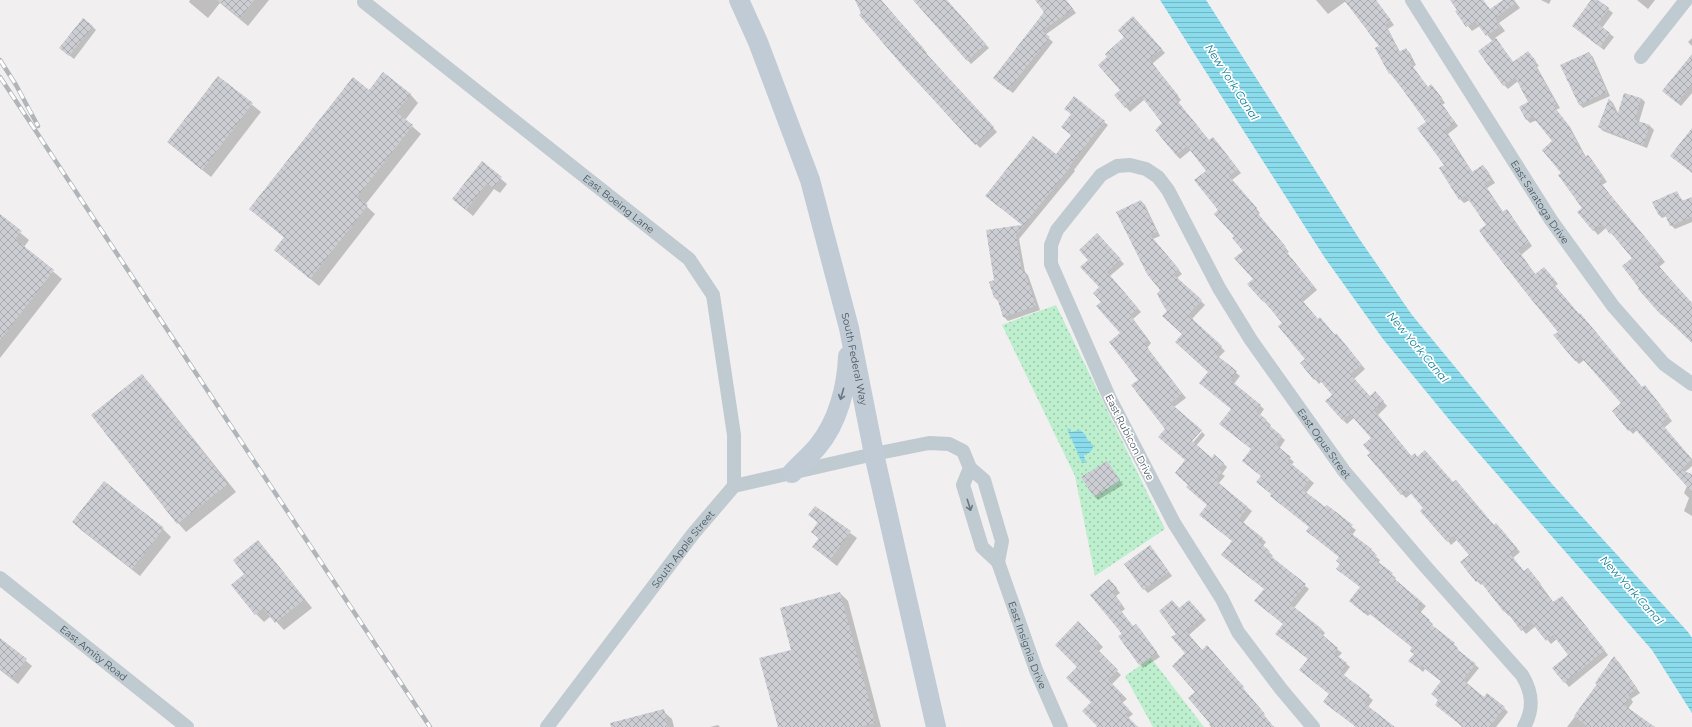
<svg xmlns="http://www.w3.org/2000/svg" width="1692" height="727" font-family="Montserrat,sans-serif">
  <defs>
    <pattern id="grass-dots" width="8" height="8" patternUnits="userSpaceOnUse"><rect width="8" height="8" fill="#bdefce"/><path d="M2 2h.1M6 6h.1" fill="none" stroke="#9bc4aa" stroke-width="1.8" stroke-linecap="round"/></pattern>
    <pattern id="water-rules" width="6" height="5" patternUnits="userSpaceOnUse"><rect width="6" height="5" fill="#8adcec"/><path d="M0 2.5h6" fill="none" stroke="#73b5c2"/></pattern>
    <pattern id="building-cross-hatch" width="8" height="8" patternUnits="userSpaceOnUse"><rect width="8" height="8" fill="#ccced4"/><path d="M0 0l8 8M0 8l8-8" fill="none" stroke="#a7aaaf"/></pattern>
  </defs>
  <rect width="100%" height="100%" fill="#f1efef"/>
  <g fill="url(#grass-dots)">
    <polygon points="1056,305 1165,529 1095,576 1075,476 1002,325"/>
    <polygon points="1151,658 1204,727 1153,727 1125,676"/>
  </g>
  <g fill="url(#water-rules)">
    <polygon points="1160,0 1206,0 1360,240 1412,315 1552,484 1688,632 1692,638 1692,713 1652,650 1452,423 1383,339 1325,258"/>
    <path d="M1069,428L1071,432L1080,430L1086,435V438L1093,445C1093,450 1091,453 1085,454L1084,456L1086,462L1082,463L1067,429Z"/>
  </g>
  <g fill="#0003">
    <polygon points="190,0 269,0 248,26 220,3 208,18 189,2"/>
    <polygon points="856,0 881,0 927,53 926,54 997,132 980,148 908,71 863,13"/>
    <polygon points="914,0 946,0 989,48 971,64"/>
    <polygon points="1037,0 1066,0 1076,13 1045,35 1053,42 1013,93 998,82 1045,12"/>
    <polygon points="1316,0 1375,0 1394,25 1388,29 1400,52 1406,49 1410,53 1416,65 1413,67 1428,88 1431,85 1435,89 1445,103 1442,105 1458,126 1448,134 1473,173 1483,166 1487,170 1495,183 1487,188 1503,212 1507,210 1510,214 1532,246 1521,255 1536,275 1548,272 1558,284 1555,286 1642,388 1648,390 1672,421 1664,428 1692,460 1692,466 1685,472 1692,475 1692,516 1684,511 1689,498 1684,493 1687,486 1637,430 1633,434 1629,430 1622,404 1584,360 1579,364 1575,360 1559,332 1470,200 1464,203 1460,199 1428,122 1390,73 1380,47 1346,1 1328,14"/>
    <polygon points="1451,0 1483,0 1490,10 1504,0 1514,0 1520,8 1499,23 1505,31 1495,38 1514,63 1532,57 1539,66 1537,67 1560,108 1556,110 1570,127 1586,157 1588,156 1592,160 1607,182 1602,185 1665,262 1659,267 1692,304 1692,342 1661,314 1641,288 1633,258 1615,237 1606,228 1598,235 1579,212 1583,209 1562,173 1554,142 1537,120 1530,123 1526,119 1530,103 1518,81 1508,89 1504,85 1493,42 1480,26 1472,31 1456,12 1459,10"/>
    <polygon points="1541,0 1551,0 1549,4"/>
    <polygon points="1593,0 1597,0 1613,13 1602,28 1614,37 1604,50 1573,26"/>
    <polygon points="1637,0 1655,0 1648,9"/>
    <polygon points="1137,21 1165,53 1152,64 1181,100 1178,103 1209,141 1217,142 1241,173 1232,180 1260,213 1258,215 1289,252 1287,253 1317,290 1303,302 1318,320 1340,339 1365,369 1354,379 1370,397 1375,392 1387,406 1378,415 1412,457 1418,458 1454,483 1494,526 1500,528 1520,552 1513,558 1524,572 1532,573 1554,603 1566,601 1608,655 1569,687 1553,668 1569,655 1557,639 1551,644 1536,626 1526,634 1510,615 1509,616 1505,612 1483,583 1481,585 1477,581 1471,555 1458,539 1451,545 1412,493 1406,498 1402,494 1371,453 1373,438 1355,417 1347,424 1343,420 1333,395 1322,381 1319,384 1301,363 1306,359 1283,323 1249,284 1254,279 1244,251 1220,211 1208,171 1191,150 1180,159 1176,155 1156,130 1164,123 1145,99 1130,112 1116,95 1122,91 1109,57"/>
    <polygon points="92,26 96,30 74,59 65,52"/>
    <polygon points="1692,38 1692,46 1688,42"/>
    <polygon points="1589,53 1593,57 1610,96 1583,108 1579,104"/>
    <polygon points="1692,56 1692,93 1681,106 1667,94"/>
    <polygon points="218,77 261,112 211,177 168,142"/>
    <polygon points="369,91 410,94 418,103 405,120 421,134 365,205 375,214 319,286 275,250 285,238 250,209"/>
    <polygon points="1641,98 1645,102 1639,122 1650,126 1654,130 1647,148 1603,131 1599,127 1610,100 1613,103 1619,115"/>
    <polygon points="1072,115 1104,122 1108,125 1074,170 1075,171 1019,239 1025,272 1028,275 1040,310 1008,321 1004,317 999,302 995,298 990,282 995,281 987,231 1023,226 1056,156 1072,136"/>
    <polygon points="482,163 507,184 500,193 494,189 473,216 453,199"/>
    <polygon points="1677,193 1683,201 1692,198 1692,222 1675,229 1671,225 1667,216 1662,218 1658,214 1654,202"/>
    <polygon points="1141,201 1145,205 1160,236 1153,239 1182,274 1177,278 1205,305 1192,319 1225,351 1218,358 1240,376 1234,384 1264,409 1260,415 1271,425 1269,427 1285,440 1279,449 1294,462 1291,465 1314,483 1306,493 1356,530 1352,535 1375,553 1374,555 1380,560 1378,563 1396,578 1394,581 1426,606 1420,613 1433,624 1432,626 1458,648 1457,650 1479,668 1466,684 1484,698 1504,708 1508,712 1496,727 1462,727 1439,701 1442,682 1425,669 1423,672 1414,664 1415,654 1413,648 1370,614 1368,616 1354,605 1361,587 1341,564 1340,558 1310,527 1272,494 1262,476 1252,450 1232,409 1200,383 1209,372 1169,311 1162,290"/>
    <polygon points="0,216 29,240 24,247 62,279 0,358"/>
    <polygon points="1097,235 1124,264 1110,276 1141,312 1133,319 1151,343 1147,348 1186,398 1174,407 1188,444 1190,446 1202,432 1205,435 1196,446 1212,459 1223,463 1227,467 1222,474 1225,476 1218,484 1252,511 1243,523 1266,542 1263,546 1273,556 1271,558 1309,589 1294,608 1321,629 1325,633 1322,637 1342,653 1338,657 1350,667 1343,676 1373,700 1368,707 1394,727 1356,727 1330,694 1309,660 1284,624 1265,589 1233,542 1208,505 1189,485 1186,460 1166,429 1139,381 1121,333 1102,302 1101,288 1090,260"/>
    <polygon points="142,376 150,384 236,492 186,532 178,523 92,415"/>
    <polygon points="1107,462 1123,485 1098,500 1094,496"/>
    <polygon points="815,507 857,538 837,566 813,547 819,539 812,532 818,523 810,515"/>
    <polygon points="73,522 163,529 171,537 140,576 81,530"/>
    <polygon points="258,541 312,608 284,630 271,616 264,622 256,614 246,574"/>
    <polygon points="1154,551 1172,576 1148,593 1144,589"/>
    <polygon points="1113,584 1120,593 1116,596 1125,609 1121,612 1133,627 1140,629 1160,657 1143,668 1140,664 1123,634 1091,595"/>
    <polygon points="840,593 848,601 881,727 779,727 792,650"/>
    <polygon points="1193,605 1206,620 1189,635 1202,651 1211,650 1229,670 1273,727 1211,727 1209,724 1211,723 1197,692 1187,654 1177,634 1179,609"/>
    <polygon points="1078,622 1103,647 1098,652 1121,675 1112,684 1127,699 1122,703 1133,714 1128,718 1137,727 1096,727 1098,725 1092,702 1079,667"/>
    <polygon points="0,639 32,666 18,684 0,670"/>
    <polygon points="1618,661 1640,693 1631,699 1633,702 1628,709 1653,727 1567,727"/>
    <polygon points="663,711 672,719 674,727 632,727"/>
    <polygon points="718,725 720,727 710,727"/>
  </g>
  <g fill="url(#building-cross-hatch)">
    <polygon points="217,0 254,0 240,18"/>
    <polygon points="855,0 881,0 924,49 923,50 994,127 975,145 907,71 859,15 861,13"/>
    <polygon points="913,0 947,0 986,44 967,61"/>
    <polygon points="1035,0 1066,0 1073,9 1042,31 1050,37 1008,90 993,78 1044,12"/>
    <polygon points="1344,0 1376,0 1391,20 1385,25 1399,52 1406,48 1413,61 1410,63 1428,87 1431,84 1442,98 1439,100 1455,122 1444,130 1456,146 1455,147 1472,172 1483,165 1492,179 1484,184 1502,212 1507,209 1529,242 1518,250 1535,274 1544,267 1555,280 1552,282 1579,314 1580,313 1642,387 1645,385 1669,416 1661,423 1692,459 1680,470 1692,474 1692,492 1633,427 1628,431 1612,411 1621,403 1580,356 1575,361 1553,335 1558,332 1523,289 1486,241 1479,230 1486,225 1466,196 1459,200 1439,168 1444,165 1417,128 1426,122 1391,73 1389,74 1375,48 1379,46"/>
    <polygon points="1450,0 1483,0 1490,9 1503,0 1514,0 1516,3 1495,18 1501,26 1486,36 1475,21 1466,27 1455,11 1457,10"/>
    <polygon points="1591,0 1598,0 1609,8 1598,24 1610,33 1600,47 1572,26"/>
    <polygon points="1133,16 1162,49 1149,59 1178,95 1175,98 1209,140 1213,137 1238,169 1229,176 1257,208 1255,210 1286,247 1284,249 1314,286 1300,298 1318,319 1320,317 1335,335 1336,333 1362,365 1350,374 1370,396 1375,391 1384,401 1374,410 1411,456 1415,453 1417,457 1425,450 1453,482 1456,480 1494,525 1496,523 1517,548 1510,554 1524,571 1528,568 1541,584 1539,585 1553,602 1562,596 1605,650 1564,683 1552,668 1568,655 1553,635 1546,641 1531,622 1521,631 1506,611 1504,612 1479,580 1476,582 1460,562 1469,555 1453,536 1447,542 1420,511 1423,508 1408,490 1401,495 1367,455 1370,453 1363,445 1371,438 1350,414 1343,421 1325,401 1332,395 1318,378 1314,380 1300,363 1305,359 1278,326 1282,323 1264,301 1263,302 1247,284 1253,279 1234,258 1243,251 1232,238 1234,236 1214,214 1218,210 1194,180 1206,171 1187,146 1176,155 1155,130 1162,123 1141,96 1125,108 1114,95 1120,90 1098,65 1107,57 1105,54 1124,37 1118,30"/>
    <polygon points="83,18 93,26 69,56 59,48"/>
    <polygon points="1496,38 1513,62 1528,51 1536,61 1534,62 1556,104 1553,105 1566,122 1585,157 1588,155 1604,177 1599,181 1662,258 1656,263 1692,303 1692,343 1662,314 1661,315 1638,289 1639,288 1622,266 1632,258 1611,233 1610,234 1602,224 1593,231 1577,212 1582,208 1558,175 1561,173 1542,150 1552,141 1532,116 1526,120 1519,107 1528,102 1515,77 1503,86 1478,51"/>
    <polygon points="1589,52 1607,92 1579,105 1560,65"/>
    <polygon points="1692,54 1692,84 1677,103 1662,91"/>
    <polygon points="383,72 411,94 396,112 413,125 357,197 368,205 310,279 274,250 284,237 249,209 353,77 369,90"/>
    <polygon points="218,76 253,103 202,170 167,142"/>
    <polygon points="1624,93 1641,98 1635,120 1650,125 1643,145 1598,127 1609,98 1617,116"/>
    <polygon points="1074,96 1105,121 1070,165 1071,166 1016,235 1022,271 1024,270 1036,306 1003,317 997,297 994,298 989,282 994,280 986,230 1022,225 985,196 1033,136 1056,154 1071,135 1061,127 1071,114 1064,109"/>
    <polygon points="1692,128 1692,173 1670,156"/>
    <polygon points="482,161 502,177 493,188 487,183 466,210 452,199"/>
    <polygon points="1677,191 1682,201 1692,197 1692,217 1670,226 1664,212 1658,214 1652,202"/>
    <polygon points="1141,200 1157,232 1150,235 1179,269 1173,274 1202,300 1188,315 1222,346 1215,354 1237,371 1230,380 1261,405 1256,411 1267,420 1265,422 1282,436 1275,444 1291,457 1288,461 1310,479 1302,489 1325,507 1327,505 1353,525 1348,531 1372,549 1370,551 1377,555 1374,559 1393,573 1391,576 1422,602 1417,609 1430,620 1428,622 1455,643 1453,645 1458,650 1476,664 1463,680 1484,697 1487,693 1505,707 1489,727 1463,727 1435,705 1438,700 1431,694 1441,681 1421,665 1418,668 1408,661 1414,654 1410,651 1412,647 1366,610 1364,613 1349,601 1360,587 1336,569 1340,564 1336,561 1339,557 1306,531 1309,527 1270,496 1271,494 1256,482 1261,476 1242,461 1251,449 1219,424 1231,409 1199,383 1208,372 1175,342 1182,334 1162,316 1167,311 1164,307 1157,294 1160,290 1147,274 1116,212"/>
    <polygon points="0,214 22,231 15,239 54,270 0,340"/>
    <polygon points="1097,233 1121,259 1107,272 1138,308 1130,315 1148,339 1144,343 1182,394 1170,403 1202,430 1192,441 1212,458 1214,454 1224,463 1219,469 1222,472 1215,480 1248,507 1239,519 1263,538 1259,542 1270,551 1268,554 1306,584 1290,604 1322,629 1319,632 1338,648 1334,653 1347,663 1340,672 1370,695 1364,703 1395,727 1356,727 1323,702 1329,694 1299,670 1308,659 1275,634 1283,624 1254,601 1264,589 1221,555 1232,541 1199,515 1207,505 1186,487 1188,485 1175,473 1185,460 1158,437 1165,429 1131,385 1138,380 1109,342 1120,333 1096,306 1101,302 1093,293 1099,287 1080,267 1088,260 1079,250"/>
    <polygon points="142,374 228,484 177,524 91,415"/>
    <polygon points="1107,461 1120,480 1094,497 1081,477"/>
    <polygon points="104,481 164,528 132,569 72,522"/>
    <polygon points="815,506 851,531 830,560 812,547 819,538 811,532 818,522 808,515"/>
    <polygon points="258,540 305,599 275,623 263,608 255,615 231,585 244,574 233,560"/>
    <polygon points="1150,545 1169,572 1143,590 1124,564"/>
    <polygon points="1109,579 1117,588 1112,592 1122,604 1118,607 1133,626 1136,624 1157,652 1139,665 1118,636 1122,634 1090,595"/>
    <polygon points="840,592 875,723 859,727 778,727 759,658 791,650 780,608"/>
    <polygon points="1172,600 1179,608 1189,600 1203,616 1186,631 1202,650 1207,645 1244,687 1243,688 1265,714 1264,715 1274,727 1213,727 1188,698 1195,692 1172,666 1185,653 1171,637 1176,634 1159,611"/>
    <polygon points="1078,621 1099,643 1095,647 1118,670 1108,680 1123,695 1119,699 1129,709 1125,714 1138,727 1098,727 1082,711 1091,702 1066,678 1077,667 1055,645"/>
    <polygon points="0,638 27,659 12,678 0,669"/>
    <polygon points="1614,656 1637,688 1628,695 1630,697 1624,705 1655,727 1588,727 1574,716 1597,684 1595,683"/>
    <polygon points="664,709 668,727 611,727 610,723"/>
  </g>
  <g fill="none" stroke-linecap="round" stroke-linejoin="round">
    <g stroke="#bfcad1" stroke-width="14">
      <path id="s1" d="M1412,0L1551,220L1613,306L1664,364L1692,384"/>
      <path id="s2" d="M364,2L689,259L713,295L734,435V486"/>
      <polyline points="1641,57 1686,0"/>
      <path id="s3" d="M998,562L1036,670L1061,727"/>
      <path id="s4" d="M0,578L187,727"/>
      <path id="s5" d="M547,727L693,534L734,486L874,454L929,443L949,444L963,451L970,468L984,480L1002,541L998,562L982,547L963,485L970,468"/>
      <path id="s6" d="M1313,727L1281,689L1238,632L1222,599L1174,523L1110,399L1051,264V245L1057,230L1101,175L1117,166L1130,165L1146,169L1158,177L1168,190L1219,288L1251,340L1344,471L1425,566L1522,675C1533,693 1534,709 1524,727"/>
    </g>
    <g stroke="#c0cbd6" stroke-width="20">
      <path id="s7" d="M739,0L758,42L810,180L849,328L874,454L936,727"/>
      <path d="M792,473C800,464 810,456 818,446C838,422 847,386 848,356"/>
    </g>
    <defs>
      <g id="rail">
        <polyline points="0,60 16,85 38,126"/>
        <polyline points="0,77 430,727"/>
      </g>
    </defs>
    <use href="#rail" stroke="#b1b5b9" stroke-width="4.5"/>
    <use href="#rail" stroke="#fff" stroke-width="3" stroke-dasharray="9" stroke-linecap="butt"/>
  </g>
  <defs><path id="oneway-shaft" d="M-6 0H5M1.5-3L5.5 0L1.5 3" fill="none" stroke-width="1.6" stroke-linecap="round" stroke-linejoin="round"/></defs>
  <use stroke="#6b7781" href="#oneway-shaft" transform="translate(842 394) rotate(106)"/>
  <use stroke="#6b777f" href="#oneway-shaft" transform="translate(969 505) rotate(73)"/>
  <g text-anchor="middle" stroke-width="3.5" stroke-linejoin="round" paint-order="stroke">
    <g font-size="10" fill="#47535c" stroke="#fff">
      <text dy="4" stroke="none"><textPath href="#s1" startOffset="239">East Saratoga Drive</textPath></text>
      <text dy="4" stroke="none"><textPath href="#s2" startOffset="325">East Boeing Lane</textPath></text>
      <text dy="4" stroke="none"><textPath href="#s7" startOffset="378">South Federal Way</textPath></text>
      <text transform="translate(1130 437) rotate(63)" y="4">East Rubicon Drive</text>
      <text dy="4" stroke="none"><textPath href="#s6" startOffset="1017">East Opus Street</textPath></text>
      <text dy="4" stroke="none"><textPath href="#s5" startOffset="224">South Apple Street</textPath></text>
      <text dy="4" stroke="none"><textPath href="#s3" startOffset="88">East Insignia Drive</textPath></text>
      <text dy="4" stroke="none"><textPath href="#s4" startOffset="120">East Amity Road</textPath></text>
    </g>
    <g font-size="11" font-style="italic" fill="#0d7d93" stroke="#fff">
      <text transform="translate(1232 82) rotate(57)" y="4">New York Canal</text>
      <text transform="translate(1418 347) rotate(50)" y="4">New York Canal</text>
      <text transform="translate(1632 590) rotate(48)" y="4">New York Canal</text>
    </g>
  </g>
</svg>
